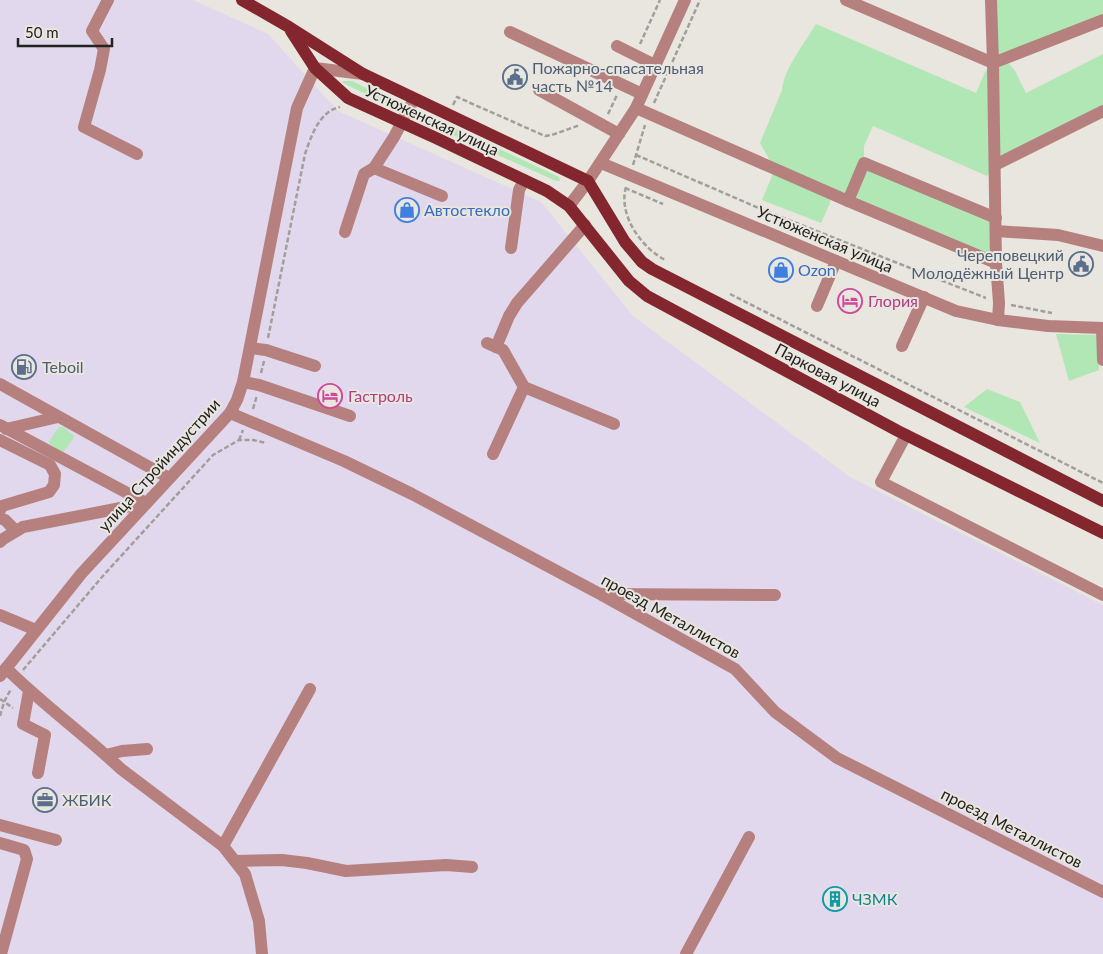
<svg xmlns="http://www.w3.org/2000/svg" width="1103" height="954" font-family="Lato,sans-serif">
  <rect width="100%" height="100%" fill="#e8e6de"/>
  <polygon fill="#e1d8ed" points="0,0 193,0 268,34 338,111 541,202 633,316 850,477 1103,605 1103,954 0,954"/>
  <g fill="#b1e7b4">
    <polygon points="993,0 1103,0 1103,17 995,60"/>
    <path d="M816,24L976,93L985,72L991,64L1006,60L1015,71L1026,93L1103,54V109L997,161L987,176L873,126L864,146V163L996,218V263L831,197L830,203L821,223L762,200L772,176L774,168L760,143L782,90C784,68 805,43 816,24Z"/>
    <polygon points="344,81 352,81 400,104 398,109 349,86 342,82"/>
    <polygon points="414,109 441,122 438,128 411,115"/>
    <polygon points="448,125 559,177 560,181 556,181 444,131"/>
    <polygon points="1056,334 1099,335 1099,370 1069,381"/>
    <polygon points="987,389 1020,402 1040,443 964,407"/>
    <polygon points="59,427 63,427 74,436 74,438 63,452 61,452 49,443 49,441"/>
  </g>
  <g fill="none" stroke-linecap="round" stroke-linejoin="round">
    <g stroke="#a09f99" stroke-width="2.5" stroke-dasharray="5 2.5" stroke-linecap="butt">
      <polyline points="640,44 660,0"/>
      <polyline points="629,70 639,74"/>
      <polyline points="654,103 700,0"/>
      <polyline points="453,105 457,97 545,136 552,135 580,125"/>
      <polyline points="608,114 617,95"/>
      <polyline points="636,155 761,209 986,298"/>
      <polyline points="633,165 645,125"/>
      <path d="M626,187C618,215 641,247 665,260"/>
      <polyline points="625,188 663,204"/>
      <polyline points="730,294 1103,483"/>
      <polyline points="1011,305 1052,313"/>
      <path d="M268,338L305,154C311,137 319,111 340,107"/>
      <polyline points="261,373 264,361"/>
      <polyline points="253,409 257,395"/>
      <polyline points="239,440 243,430"/>
      <polyline points="23,670 102,577 213,455 239,440 253,440 266,443"/>
      <polyline points="0,699 13,708"/>
      <polyline points="0,716 4,702 11,689"/>
    </g>
    <g stroke="#b6807f" stroke-width="12">
      <polyline points="108,0 92,31 104,49 100,70 84,127 137,154"/>
      <polyline points="846,0 993,63 1103,20"/>
      <polyline points="991,0 993,63 996,263 999,303 998,320"/>
      <polyline points="510,32 642,94"/>
      <polyline points="617,46 655,65"/>
      <polyline points="539,90 619,134"/>
      <polyline points="414,99 394,137 374,168 442,196"/>
      <polyline points="636,108 848,201 996,263"/>
      <polyline points="601,163 956,311 998,320 1048,326 1103,328"/>
      <polyline points="995,165 1103,111"/>
      <polyline points="848,201 864,163 996,218"/>
      <polyline points="569,206 588,181 636,108 685,0"/>
      <polyline points="996,231 1058,235 1103,246"/>
      <polyline points="345,232 364,174 374,168"/>
      <polyline points="511,248 519,190 524,180"/>
      <polyline points="817,306 836,261"/>
      <polyline points="1102,328 1103,360"/>
      <polyline points="487,343 503,350 524,387 614,424"/>
      <polyline points="902,346 924,297"/>
      <polyline points="496,347 509,316 517,303 585,225"/>
      <polyline points="250,348 266,350 315,366"/>
      <polyline points="243,382 259,385 350,416"/>
      <polyline points="0,384 169,478"/>
      <polyline points="230,413 344,461 412,494 600,594 735,669 775,712 837,758 1103,892"/>
      <polyline points="0,425 146,503"/>
      <polyline points="6,429 58,417"/>
      <polyline points="906,435 881,482 1103,595"/>
      <polyline points="0,440 50,465 55,474 54,485 49,492 2,506 0,510"/>
      <polyline points="493,454 524,387"/>
      <polyline points="0,518 5,520 16,531"/>
      <polyline points="0,542 3,539 23,527 146,503"/>
      <polyline points="603,594 775,595"/>
      <polyline points="0,615 36,630"/>
      <path d="M6,668C42,704 84,734 121,769L223,846L245,874L259,921L262,954"/>
      <polyline points="0,676 81,574 230,413 237,400 243,382 297,108 315,68 363,74"/>
      <polyline points="29,691 23,724 45,735 38,773"/>
      <polyline points="106,755 122,751 147,749"/>
      <polyline points="0,825 56,840"/>
      <polyline points="0,843 24,850 27,859 1,954"/>
      <polyline points="223,846 310,689"/>
      <polyline points="235,861 282,860 307,863 346,871 446,865 472,867"/>
      <polyline points="686,954 749,837"/>
    </g>
    <g stroke="#83262d" stroke-width="12">
      <polyline points="242,0 289,27 363,74 588,181 625,242 642,262 652,269 1103,501"/>
      <polyline points="291,31 315,68 348,98 436,138 547,191 569,206 629,281 647,296 898,431 1103,533"/>
    </g>
  </g>
  <defs>
    <symbol id="civic-ring" viewBox="-11 -11 22 22"><circle r="9.5" fill="#e8e6de" stroke="#5c6f8a" stroke-width="1.5"/><path d="M-.6-6.5H3V-4.5H.6V-3L4-1V1h2V6H-6V1h2V-1L-.6-3ZM-1.2 2.5V6h2.4V2.5Z" fill="#5c6f8a"/></symbol>
    <symbol id="shop-ring" viewBox="-11 -11 22 22"><circle r="9.5" fill="#e8e6de" stroke="#3f7fe0" stroke-width="1.5"/><path d="M-5-2.5h2.3a2.7 3.5 0 0 1 5.4 0H5L5.5 6h-11ZM-1.5-2.5h3a1.5 2.3 0 0 0-3 0Z" fill="#3f7fe0"/></symbol>
    <symbol id="hotel-ring" viewBox="-11 -11 22 22"><circle r="9.5" fill="#e8e6de" stroke="#d1479c" stroke-width="1.5"/><path d="M-6-4.5h1.5V1H6V5H4.5V3h-9V5H-6ZM-4 0a1.8 1.8 0 1 1 3.6 0ZM.5 0V-2.5h3Q6-2.5 6 0Z" fill="#d1479c"/></symbol>
    <symbol id="fuel-ring" viewBox="-11 -11 22 22"><circle r="9.5" fill="#e8e6de" stroke="#5c6f8a" stroke-width="1.5"/><path d="M-5.5-6h7V0h2V4h1.3V-2.5L3-4.5l.8-.8L6-3V5H2.5V1h-1V6h-7ZM-4.2-4.7v3.2H.2V-4.7Z" fill="#5c6f8a"/></symbol>
    <symbol id="office-ring" viewBox="-11 -11 22 22"><circle r="9.5" fill="#e8e6de" stroke="#5c6f8a" stroke-width="1.5"/><path d="M-6-3h4V-5.5h4V-3h4V5H-6ZM-1-4.5V-3h2v-1.5ZM-6 0V1H6V0Z" fill="#5c6f8a"/></symbol>
    <symbol id="building-ring" viewBox="-11 -11 22 22"><circle r="9.5" fill="#e8e6de" stroke="#0f9aa8" stroke-width="1.5"/><path d="M-4-6H4V6H1V3H-1V6H-4ZM-2.5-4.3h1.7v1.8h-1.7ZM.8-4.3h1.7v1.8H.8ZM-2.5-1h1.7V.8h-1.7ZM.8-1h1.7V.8H.8Z" fill="#0f9aa8"/></symbol>
  </defs>
  <g fill-rule="evenodd">
    <use href="#civic-ring" x="501" y="63" width="28" height="28"/>
    <use href="#shop-ring" x="393" y="196" width="28" height="28"/>
    <use href="#civic-ring" x="1067" y="250" width="28" height="28"/>
    <use href="#shop-ring" x="767" y="256" width="28" height="28"/>
    <use href="#hotel-ring" x="836" y="287" width="28" height="28"/>
    <use href="#fuel-ring" x="10" y="353" width="28" height="28"/>
    <use href="#hotel-ring" x="316" y="382" width="28" height="28"/>
    <use href="#office-ring" x="31" y="786" width="28" height="28"/>
    <use href="#building-ring" x="821" y="885" width="28" height="28"/>
  </g>
  <g text-anchor="middle" stroke-width="4" stroke-linejoin="round" paint-order="stroke">
    <g font-size="16" fill="#4e5e75" stroke="#e8e6de" text-anchor="start">
      <text x="532" y="74">Пожарно-спасательная<tspan x="532" dy="18">часть №14</tspan></text>
      <text x="1064" y="261" text-anchor="end">Череповецкий<tspan x="1064" dy="18">Молодёжный Центр</tspan></text>
      <text x="42" y="373">Teboil</text>
      <text x="62" y="806">ЖБИК</text>
    </g>
    <g font-size="16" fill="#22221f" stroke="#e8e6de">
      <text transform="translate(432 120) rotate(25)" y="6">Устюженская улица</text>
      <text transform="translate(825 239) rotate(23)" y="6">Устюженская улица</text>
      <text transform="translate(828 375) rotate(28)" y="6">Парковая улица</text>
      <text transform="translate(159 465) rotate(-48)" y="6">улица Стройиндустрии</text>
      <text transform="translate(671 616) rotate(29)" y="6">проезд Металлистов</text>
      <text transform="translate(1012 828) rotate(27)" y="6">проезд Металлистов</text>
    </g>
    <g font-size="16" fill="#366cbe" stroke="#e8e6de" text-anchor="start">
      <text x="424" y="216">Автостекло</text>
      <text x="798" y="276">Ozon</text>
    </g>
    <g font-size="16" fill="#b23c85" stroke="#e8e6de" text-anchor="start">
      <text x="868" y="307">Глория</text>
      <text x="348" y="402">Гастроль</text>
    </g>
    <g font-size="16" fill="#0d838f" stroke="#e8e6de" text-anchor="start">
      <text x="852" y="905">ЧЗМК</text>
    </g>
  </g>
  <path d="M18 38v8h94v-8" fill="none" stroke="#22221f" stroke-width="2.5"/>
  <text x="25" y="38" font-size="15" fill="#22221f" stroke="#e8e6de" stroke-width="4" paint-order="stroke">50 m</text>
</svg>
